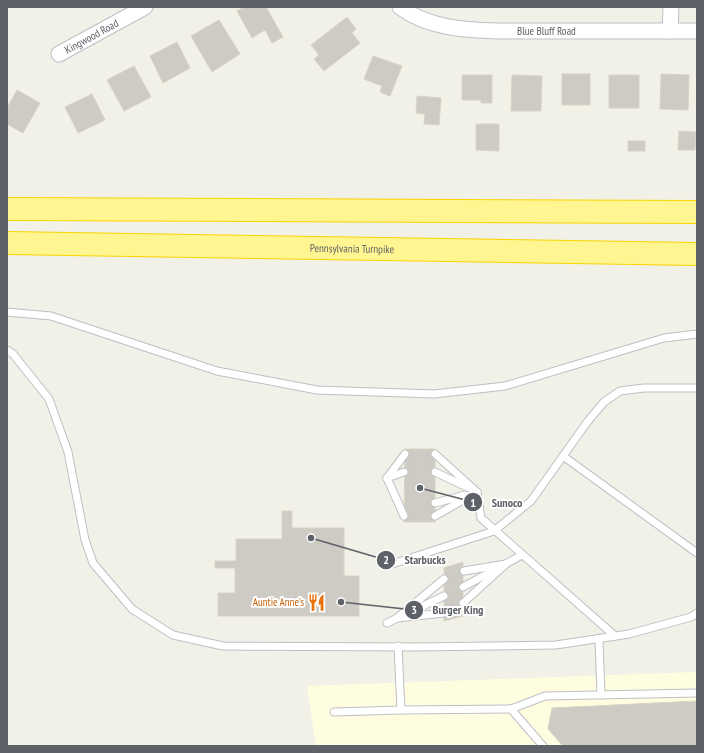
<svg xmlns="http://www.w3.org/2000/svg" width="704" height="753" font-family="'PT Sans Narrow',sans-serif">
  <rect width="100%" height="100%" fill="#f2f1e7"/>
  <polygon fill="#fffddf" points="697,672 697,746 316,746 307,686"/>
  <g fill="#cdcbc4" stroke="#d7d4c4">
    <polygon points="244,7 266,7 283,37 272,43 265,30 252,38 237,11"/>
    <polygon points="347,17 356,29 352,33 360,43 324,71 314,59 319,55 311,45"/>
    <polygon points="219,20 240,54 212,72 191,36"/>
    <polygon points="177,42 190,68 163,83 150,56"/>
    <polygon points="373,56 402,66 390,96 380,92 382,86 364,79"/>
    <polygon points="134,66 151,97 124,111 107,80"/>
    <rect x="562" y="74" width="28" height="31"/>
    <polygon points="661,74 689,75 688,110 660,109"/>
    <polygon points="462,75 492,75 492,103 481,103 481,100 462,100"/>
    <polygon points="512,75 542,76 541,111 511,111"/>
    <rect x="609" y="75" width="30" height="33"/>
    <polygon points="17,90 40,103 23,133 7,124 7,108"/>
    <polygon points="92,94 105,120 78,133 65,107"/>
    <polygon points="417,96 441,98 439,125 424,124 425,114 416,113"/>
    <polygon points="476,124 499,124 499,151 476,150"/>
    <polygon points="679,131 696,132 695,150 678,150"/>
    <rect x="628" y="141" width="17" height="10"/>
    <polygon points="405,449 435,449 435,522 404,522"/>
    <polygon points="282,511 292,511 292,528 344,528 344,576 359,576 359,616 218,616 218,593 235,593 235,568 215,568 215,561 236,561 236,539 282,539"/>
    <polygon points="463,562 463,616 444,621 444,568"/>
    <polygon points="697,701 697,746 563,746 548,729 552,708"/>
  </g>
  <g fill="none" stroke-linecap="round" stroke-linejoin="round">
    <defs>
      <g id="lane">
        <polyline points="7,312 51,316 217,371 317,390 434,394 505,386 664,338 697,334"/>
        <polyline points="7,350 13,354 49,399 68,452 85,540 93,563 132,609 173,635 223,646 416,647 556,645 629,634 691,617 697,613"/>
        <polyline points="563,456 697,553"/>
        <polyline points="435,472 469,488"/>
        <polyline points="387,478 404,516"/>
        <polyline points="387,478 405,454"/>
        <polyline points="387,478 404,472"/>
        <polyline points="477,492 481,518 615,636"/>
        <polyline points="435,503 465,495"/>
        <polyline points="435,516 477,492 435,454"/>
        <polyline points="386,566 494,531 531,501 588,421 604,402 620,391 644,388 697,388"/>
        <polyline points="463,587 522,555"/>
        <polyline points="463,603 506,564 464,571"/>
        <polyline points="444,613 397,618 444,579"/>
        <polyline points="387,623 444,596"/>
        <polyline points="599,639 601,695"/>
        <polyline points="398,646 401,710"/>
        <polyline points="334,712 401,710 511,709"/>
        <polyline points="543,746 511,709 545,696 697,693"/>
      </g>
      <g id="street">
        <path id="s1" d="M400,7C428,28 464,30 497,31H697"/>
        <polyline points="670,31 671,7"/>
        <path id="s2" d="M59,54L145,7"/>
      </g>
      <g id="highway">
        <polyline points="7,209 697,212"/>
        <path id="s3" d="M7,243L697,254"/>
      </g>
    </defs>
    <use href="#lane" stroke="#bebfc6" stroke-width="9"/>
    <use href="#street" stroke="#bebfc6" stroke-width="17"/>
    <use href="#highway" stroke="#f9d500" stroke-width="24"/>
    <use href="#lane" stroke="#fff" stroke-width="7"/>
    <use href="#street" stroke="#fff" stroke-width="15"/>
    <use href="#highway" stroke="#fff591" stroke-width="22"/>
  </g>
  <defs>
    <symbol id="restaurant-bare" viewBox="-9 -9 18 18"><path d="M-5-6h1v4h1v-4h1v4h1v-4h1v5L-1.5 .5V6h-2V.5L-5-1ZM5-6V6H3V1.5H1.5Q1.5-4 5-6Z" fill="#e8710a" stroke="#fff" stroke-width="2.5" paint-order="stroke"/></symbol>
  </defs>
  <g fill-rule="evenodd">
    <use href="#restaurant-bare" x="304" y="590" width="25" height="25"/>
  </g>
  <g text-anchor="middle" stroke-width="4" stroke-linejoin="round" paint-order="stroke">
    <g font-size="11" fill="#5e6168" stroke="#fff">
      <text dy="4" stroke="none"><textPath href="#s1" startOffset="151">Blue Bluff Road</textPath></text>
      <text dy="4" stroke="none"><textPath href="#s2" startOffset="37">Kingwood Road</textPath></text>
      <text dy="4" stroke="none"><textPath href="#s3" startOffset="345">Pennsylvania Turnpike</textPath></text>
    </g>
    <g font-size="11" fill="#c56008" stroke="#fff" text-anchor="end">
      <text x="304" y="606">Auntie Anne's</text>
    </g>
  </g>
  <path fill="none" stroke="#5e6168" stroke-width="1.5" d="M420 488L473 502M311 538L386 560M341 602L414 610"/>
  <g fill="#5e6168" stroke="#fff" stroke-width="1.5">
    <circle cx="420" cy="488" r="4"/>
    <circle cx="311" cy="538" r="4"/>
    <circle cx="341" cy="602" r="4"/>
    <circle cx="473" cy="502" r="10"/>
    <circle cx="386" cy="560" r="10"/>
    <circle cx="414" cy="610" r="10"/>
  </g>
  <g font-size="12" text-anchor="middle" font-weight="bold" fill="#fff">
    <text x="473" y="507">1</text>
    <text x="386" y="564">2</text>
    <text x="414" y="614">3</text>
  </g>
  <g font-size="12" text-anchor="middle" font-weight="bold" fill="#5e6168" stroke="#fff" stroke-width="4" stroke-linejoin="round" paint-order="stroke">
    <text x="507" y="507">Sunoco</text>
    <text x="425" y="564">Starbucks</text>
    <text x="458" y="614">Burger King</text>
  </g>
  <rect width="704" height="753" fill="none" stroke="#5e6168" stroke-width="16"/>
</svg>
